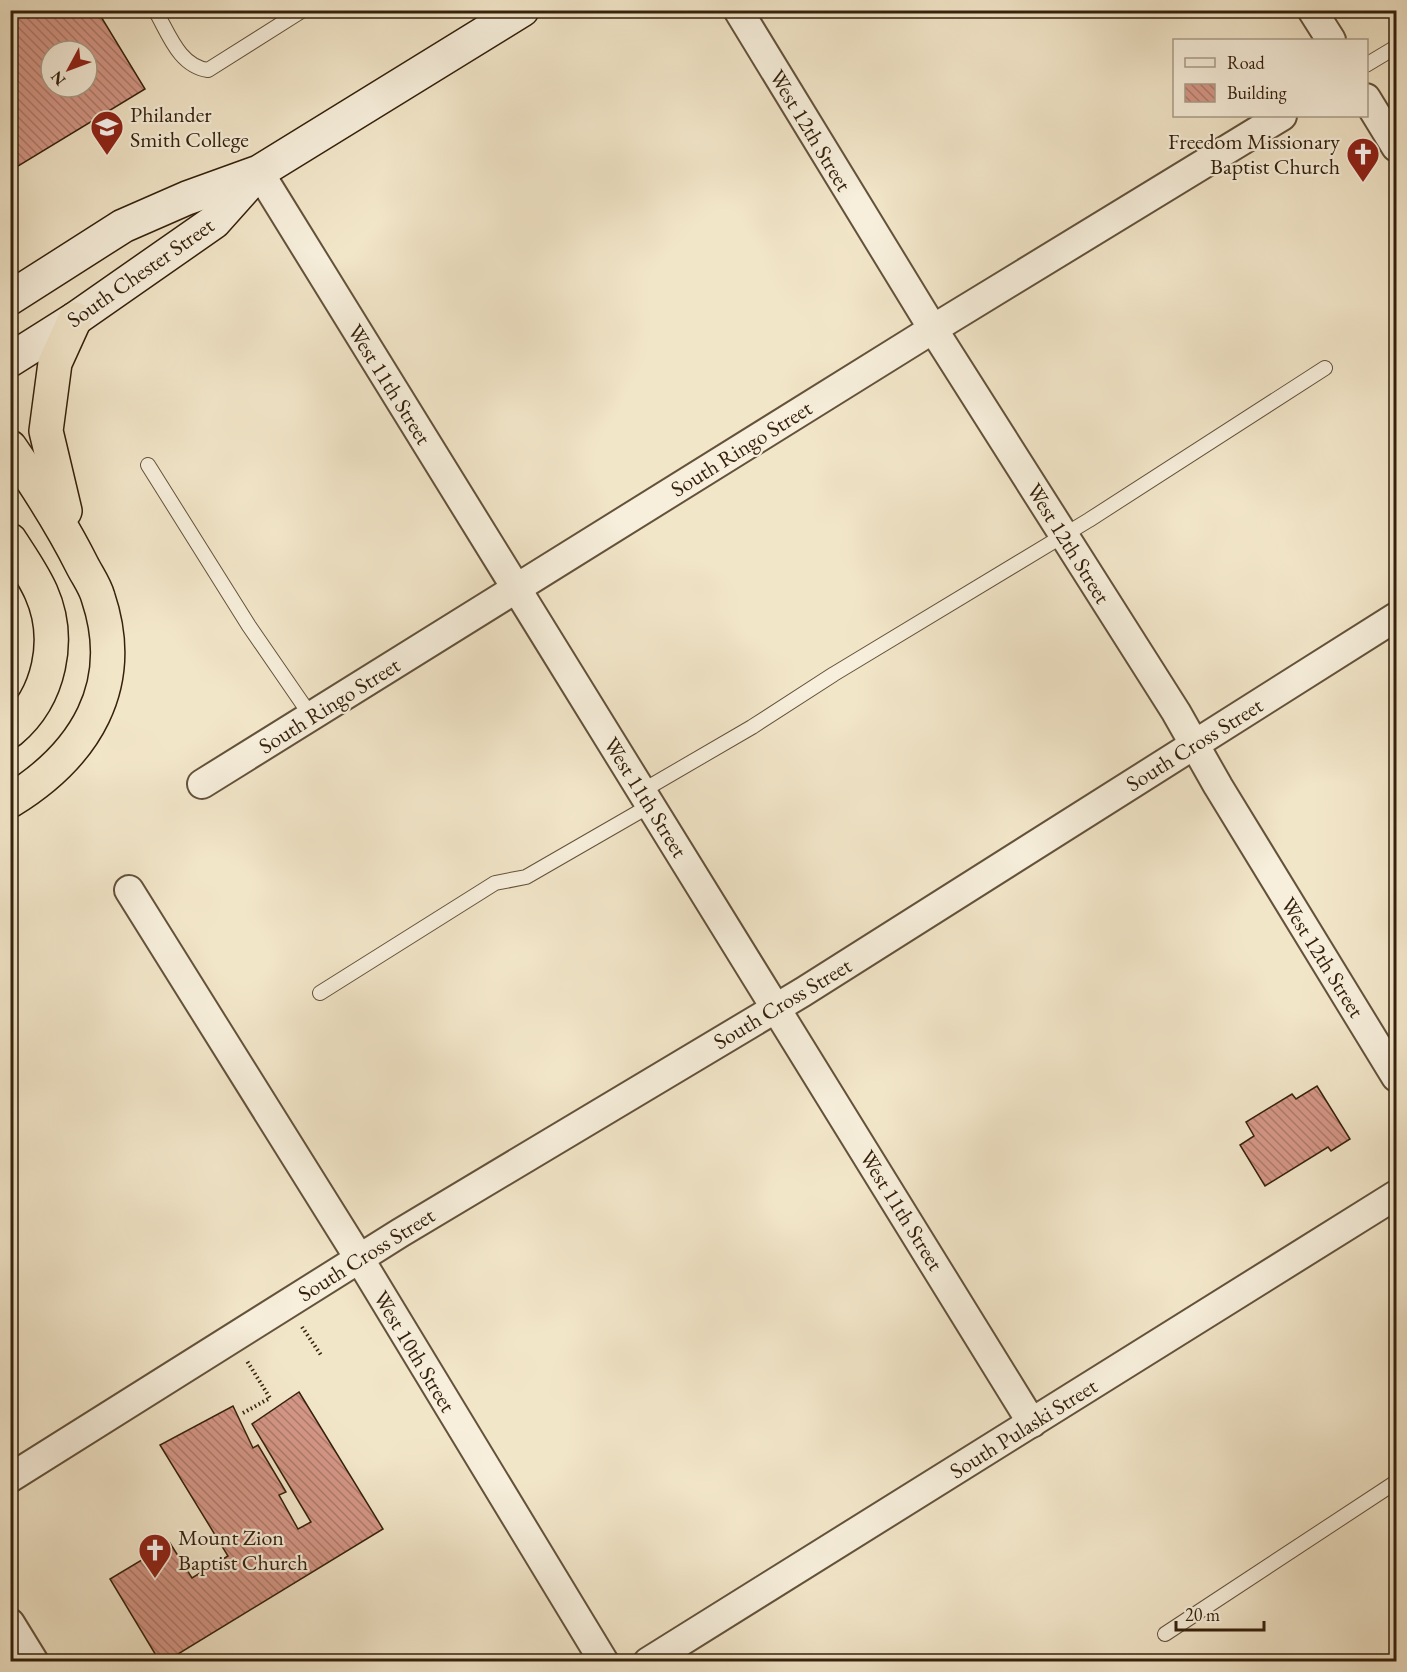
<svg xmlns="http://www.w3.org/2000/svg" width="1407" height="1672" font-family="'EB Garamond',serif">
  <defs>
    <pattern id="building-back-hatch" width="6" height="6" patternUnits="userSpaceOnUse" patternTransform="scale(1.5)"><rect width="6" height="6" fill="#d59787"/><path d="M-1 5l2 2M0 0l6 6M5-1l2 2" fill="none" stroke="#ae7b6d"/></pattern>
  </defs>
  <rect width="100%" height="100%" fill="#f2e6c9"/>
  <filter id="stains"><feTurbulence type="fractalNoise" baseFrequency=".00333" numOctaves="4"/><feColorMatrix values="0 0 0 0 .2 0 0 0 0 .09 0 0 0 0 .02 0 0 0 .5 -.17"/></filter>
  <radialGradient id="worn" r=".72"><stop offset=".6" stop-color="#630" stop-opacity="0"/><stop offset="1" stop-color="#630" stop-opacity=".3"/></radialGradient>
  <g fill="url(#building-back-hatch)" stroke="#35210c" stroke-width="1.5" fill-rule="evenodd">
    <path d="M10,10H97L145,89L10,171ZM51,51H87V87H51Z"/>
    <polygon points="1317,1086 1350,1139 1331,1151 1328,1147 1265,1186 1240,1145 1254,1136 1246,1122 1292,1094 1296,1099"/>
    <polygon points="299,1392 383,1529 165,1662 160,1662 110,1579 170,1543 192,1578 228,1556 160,1445 233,1406 253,1448 258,1445 286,1492 279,1495 298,1529 311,1522 252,1424"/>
  </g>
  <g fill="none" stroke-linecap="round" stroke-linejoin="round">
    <defs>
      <g id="lane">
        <path d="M155,10C169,34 179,66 208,70L303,10"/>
        <polyline points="1366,65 1396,47"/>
        <polyline points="148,465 249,626 311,716"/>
        <polyline points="642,791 752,727 834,674 1089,520 1325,368"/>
        <polyline points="320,993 495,883 526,877 651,805"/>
        <polyline points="1165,1634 1396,1482"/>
      </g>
      <g id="street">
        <polyline points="738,10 933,329 1176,712 1218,786 1396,1077"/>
        <polyline points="1312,10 1331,40"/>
        <polyline points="1366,98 1396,147"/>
        <polyline points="259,172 1032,1423"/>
        <polyline points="202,784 933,329 1282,116"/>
        <polyline points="129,890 359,1258 604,1662"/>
        <polyline points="10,1478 400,1233 803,992 1396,617"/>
        <polyline points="10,1623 34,1662"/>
        <polyline points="648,1662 1396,1195"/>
      </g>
      <g id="secondary">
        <polyline points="10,298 123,226 187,198 259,172 522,10"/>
        <polyline points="10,360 75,319 214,222 255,176"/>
      </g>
      <g id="highway">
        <path d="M10,447C37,486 61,523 82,565C87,575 95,586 98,597C128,686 85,755 10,801"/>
        <polyline points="65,511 46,431 55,363 75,319"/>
        <path d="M10,540C21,557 33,574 41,592C62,639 50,697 10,731"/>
      </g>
    </defs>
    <use href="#lane" stroke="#64523b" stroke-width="16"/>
    <use href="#street" stroke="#64523b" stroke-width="32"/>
    <use href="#secondary" stroke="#35210c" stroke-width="36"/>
    <use href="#highway" stroke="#35210c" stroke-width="36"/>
    <g stroke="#35210c" stroke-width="4" stroke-dasharray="1.5 3" stroke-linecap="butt">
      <polyline points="302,1327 321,1355"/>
      <polyline points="243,1413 270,1398 247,1361"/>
    </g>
    <use href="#lane" stroke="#f7efdc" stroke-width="14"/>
    <use href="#street" stroke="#f7efdc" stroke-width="28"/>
    <use href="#secondary" stroke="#f7efdc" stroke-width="33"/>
    <use href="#highway" stroke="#f2e6c9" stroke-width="33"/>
  </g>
  <defs>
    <symbol id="university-pin" viewBox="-11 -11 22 30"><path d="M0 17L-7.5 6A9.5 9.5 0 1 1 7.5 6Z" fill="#8f2418" stroke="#f7efdc"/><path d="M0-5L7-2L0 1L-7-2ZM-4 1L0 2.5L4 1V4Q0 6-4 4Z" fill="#fff"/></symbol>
    <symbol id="church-pin" viewBox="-11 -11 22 30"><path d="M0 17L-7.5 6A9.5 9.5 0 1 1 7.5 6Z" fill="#8f2418" stroke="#f7efdc"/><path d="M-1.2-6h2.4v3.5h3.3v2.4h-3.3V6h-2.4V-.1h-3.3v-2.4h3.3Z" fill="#fff"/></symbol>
  </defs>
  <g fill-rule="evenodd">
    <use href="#university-pin" x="88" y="108" width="38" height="52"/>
    <use href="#church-pin" x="1344" y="135" width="38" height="52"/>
    <use href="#church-pin" x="136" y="1531" width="38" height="52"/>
  </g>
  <g text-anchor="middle" stroke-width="4.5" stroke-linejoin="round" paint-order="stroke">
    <g font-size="22" fill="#35210c" stroke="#f7efdc" text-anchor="start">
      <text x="130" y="122">Philander<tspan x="130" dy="25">Smith College</tspan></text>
      <text x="1340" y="149" text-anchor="end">Freedom Missionary<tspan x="1340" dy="25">Baptist Church</tspan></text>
      <text x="178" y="1545">Mount Zion<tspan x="178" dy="25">Baptist Church</tspan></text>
    </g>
    <g font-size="22" fill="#35210c" stroke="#f7efdc">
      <text transform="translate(811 130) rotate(59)" y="8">West 12th Street</text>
      <text transform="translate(140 272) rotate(-35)" y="8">South Chester Street</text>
      <text transform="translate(390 384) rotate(58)" y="8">West 11th Street</text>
      <text transform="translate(741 448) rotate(-32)" y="8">South Ringo Street</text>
      <text transform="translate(1069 543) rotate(58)" y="8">West 12th Street</text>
      <text transform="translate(329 705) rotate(-32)" y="8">South Ringo Street</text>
      <text transform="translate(1194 744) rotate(-32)" y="8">South Cross Street</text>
      <text transform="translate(646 797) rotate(58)" y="8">West 11th Street</text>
      <text transform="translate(1323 957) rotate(58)" y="8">West 12th Street</text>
      <text transform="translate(782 1003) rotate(-31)" y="8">South Cross Street</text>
      <text transform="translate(902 1210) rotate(58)" y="8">West 11th Street</text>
      <text transform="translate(366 1254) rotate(-32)" y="8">South Cross Street</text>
      <text transform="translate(415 1351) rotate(59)" y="8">West 10th Street</text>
      <text transform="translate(1023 1428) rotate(-32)" y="8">South Pulaski Street</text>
    </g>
  </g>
  <rect width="1407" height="1672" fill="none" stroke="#f2e6c9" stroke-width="36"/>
  <rect x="12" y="12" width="1383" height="1648" fill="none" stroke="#35210c" stroke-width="3"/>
  <rect x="18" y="18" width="1371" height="1636" fill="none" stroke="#35210c" stroke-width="1.5"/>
  <rect x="1173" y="39" width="195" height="78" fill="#f7efdc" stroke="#a99d89" stroke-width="1.5"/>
  <rect x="1185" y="58" width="30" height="9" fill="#f7efdc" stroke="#a99d89" stroke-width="1.5"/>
  <text x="1227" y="69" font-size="18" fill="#35210c">Road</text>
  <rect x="1185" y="84" width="30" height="18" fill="url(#building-back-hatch)" stroke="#a99d89" stroke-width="1.5"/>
  <text x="1227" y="99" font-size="18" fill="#35210c">Building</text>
  <g transform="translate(69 69) rotate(229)"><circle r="28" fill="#f7efdc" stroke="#a99d89" stroke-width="1.5"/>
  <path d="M0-4.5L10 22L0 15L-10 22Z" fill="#8f2418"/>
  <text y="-9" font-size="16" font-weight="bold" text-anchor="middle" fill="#35210c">N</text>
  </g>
  <path d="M1176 1621v9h88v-9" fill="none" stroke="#35210c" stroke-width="3"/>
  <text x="1185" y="1621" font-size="18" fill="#35210c" stroke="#f7efdc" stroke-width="4.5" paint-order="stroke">20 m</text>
  <rect width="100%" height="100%" filter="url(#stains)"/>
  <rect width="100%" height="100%" fill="url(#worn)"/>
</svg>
